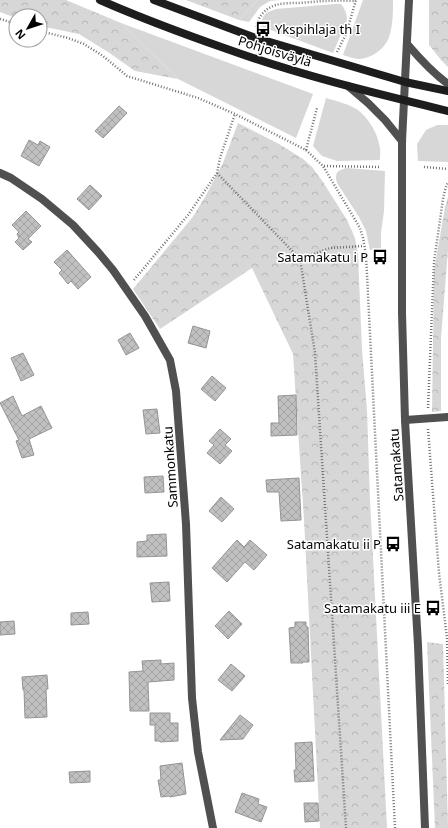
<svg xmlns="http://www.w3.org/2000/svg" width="448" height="828" font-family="'Noto Sans',sans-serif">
  <defs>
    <pattern id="forest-crowns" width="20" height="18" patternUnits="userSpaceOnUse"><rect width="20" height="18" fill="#d7d7d7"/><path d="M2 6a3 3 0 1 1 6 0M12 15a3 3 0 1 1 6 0" fill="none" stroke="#b7b7b7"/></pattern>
    <pattern id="building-cross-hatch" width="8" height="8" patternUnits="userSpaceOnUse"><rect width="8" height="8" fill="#c0c0c0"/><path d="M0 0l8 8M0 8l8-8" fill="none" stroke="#a3a3a3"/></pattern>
  </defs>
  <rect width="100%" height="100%" fill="#fff"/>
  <g fill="#d7d7d7">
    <polygon points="258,0 280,0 270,1 260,7 249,22 239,20"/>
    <path d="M363,0H393C393,12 393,26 389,37C385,49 371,59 358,59C353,58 348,57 343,55Z"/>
    <path d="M335,4H341C345,9 347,14 347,20L333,53L260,26L263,17L266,13L276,9Z"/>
    <polygon points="121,23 313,94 296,138 178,79"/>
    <path d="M326,98C336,101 349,104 358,110C368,118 377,132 379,144C381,149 380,155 380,160L337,161L322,156L313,146Z"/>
    <polygon points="437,125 448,125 448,162 418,161 417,144 426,130"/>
    <path d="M347,168L385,171L384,211L381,233V250H370L366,231L359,217L337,183C334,172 338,170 347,168Z"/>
  </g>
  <g fill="url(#forest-crowns)">
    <polygon points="0,0 66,0 121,23 178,79 135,71 108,52 79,34 40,26 40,16 16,16 16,18 0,12"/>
    <polygon points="186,0 258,0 239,20"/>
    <polygon points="429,0 448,0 448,67 441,60 429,45"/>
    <polygon points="238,123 279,144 303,159 312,167 323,182 347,220 355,238 358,254 362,350 367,410 370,500 387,828 320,828 304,520 293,354 252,268 160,329 133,289 192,218 205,197 223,163"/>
    <polygon points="448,197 448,250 441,338 441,411 432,412 434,271 445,207"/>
    <polygon points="427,642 443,644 448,828 435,828"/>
  </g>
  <g fill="url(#building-cross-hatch)" stroke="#949494">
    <polygon points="119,106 127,113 103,138 95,131"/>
    <polygon points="29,140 38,145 40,141 50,147 39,166 21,156"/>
    <polygon points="90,185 102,196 89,210 77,199"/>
    <polygon points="26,211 41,226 28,239 32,242 23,250 15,242 19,238 17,234 19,232 12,225"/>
    <polygon points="67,250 91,277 78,289 71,281 68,284 59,273 62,270 54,262"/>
    <polygon points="193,326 210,331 206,348 188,343"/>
    <polygon points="130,333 139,348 126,355 118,340"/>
    <polygon points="23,353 34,375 21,381 11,358"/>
    <polygon points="212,376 226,388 215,401 201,389"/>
    <polygon points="296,395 297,435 271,436 271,423 279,423 278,396"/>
    <polygon points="13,396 22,416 41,406 52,428 29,439 34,455 22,458 16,441 19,440 0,403"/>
    <polygon points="157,409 160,433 146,434 143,410"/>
    <polygon points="220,429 231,439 225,445 232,451 220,464 207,453 214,445 209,441"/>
    <polygon points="163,476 164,492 145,493 144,477"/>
    <polygon points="299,478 301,520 281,521 279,492 267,492 266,480"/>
    <polygon points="221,497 234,509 222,522 209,511"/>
    <polygon points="166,534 167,556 137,557 137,542 147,541 147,535"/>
    <polygon points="237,540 244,547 250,540 267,555 254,570 245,562 227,582 212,568"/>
    <polygon points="169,582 170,601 152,602 150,583"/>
    <polygon points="229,611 242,624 228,639 215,626"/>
    <polygon points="88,612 89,624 71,625 71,613"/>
    <polygon points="14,621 15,634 0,635 0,622"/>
    <polygon points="295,622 306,622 306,627 308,627 309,662 302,662 303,663 291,663 289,628 295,627"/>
    <polygon points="161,660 161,664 174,663 174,680 148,682 149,711 130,711 129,672 143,671 142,661"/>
    <polygon points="231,664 245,676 232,691 218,680"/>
    <polygon points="47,675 48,689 46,689 47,717 25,718 24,690 23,690 22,677"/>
    <polygon points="150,713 170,713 170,723 178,723 178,741 160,742 160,741 155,741 155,725 150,725"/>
    <polygon points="240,715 253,725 243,739 220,740"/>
    <polygon points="312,742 314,781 295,782 294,770 296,770 295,743"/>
    <polygon points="182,763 186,794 170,797 169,796 161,797 158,780 161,780 160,766"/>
    <polygon points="90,771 90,782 70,783 69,772"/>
    <polygon points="242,793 259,799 258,804 267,807 261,822 235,812"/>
    <polygon points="304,803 318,803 319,821 305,822"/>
  </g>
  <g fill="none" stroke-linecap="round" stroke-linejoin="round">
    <g stroke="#727272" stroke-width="2.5" stroke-dasharray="1 2" stroke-linecap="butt">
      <polyline points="0,19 16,24"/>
      <path d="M256,27C258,17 265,8 276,5C283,3 292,3 300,3C319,1 337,0 356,1"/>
      <polyline points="40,31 68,38 84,44 103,56 127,76 198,98 235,114 306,150 323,166 360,228 363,238 366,255 395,828"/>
      <polyline points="337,52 346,34 356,0"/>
      <polyline points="306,150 317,108"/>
      <polyline points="324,166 379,167"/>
      <polyline points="424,167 448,169"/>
      <polyline points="217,173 300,259 315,353 346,828"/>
      <polyline points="300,259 330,248 364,246"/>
      <polyline points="134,280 188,215 217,173 220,158 235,114"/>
      <polyline points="428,408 434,262 443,199 445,190 448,182"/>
      <polyline points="428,429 439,573 447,638 448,684"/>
    </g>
    <g stroke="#505050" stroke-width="8">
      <polyline points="0,173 11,178 42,199 73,225 98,252 113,270 145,316 170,360 176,391 186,524 192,698 198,752 213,828"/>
      <polyline points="405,420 448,417"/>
    </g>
    <g stroke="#505050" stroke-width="8">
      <polyline points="409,0 402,141 402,313 405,420 418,645 425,828"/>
      <path d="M408,45C420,59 433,73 448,84"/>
      <polyline points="348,86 368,103 385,120 402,141"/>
    </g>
    <g stroke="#1d1d1d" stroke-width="8">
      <path d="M100,0C141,18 184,34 227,49C299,75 374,93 448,111"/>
      <polyline points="154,0 253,37 405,82 448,91"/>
    </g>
  </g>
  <defs>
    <symbol id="bus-bare" viewBox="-9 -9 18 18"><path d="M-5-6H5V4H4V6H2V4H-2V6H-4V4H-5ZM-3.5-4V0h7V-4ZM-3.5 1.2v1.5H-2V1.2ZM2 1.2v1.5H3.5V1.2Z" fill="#000" stroke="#fff" stroke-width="2.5" paint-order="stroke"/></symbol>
  </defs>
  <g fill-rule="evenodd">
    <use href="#bus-bare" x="252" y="18" width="22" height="22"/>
    <use href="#bus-bare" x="369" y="246" width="22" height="22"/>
    <use href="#bus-bare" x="382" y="533" width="22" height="22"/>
    <use href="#bus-bare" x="422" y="597" width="22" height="22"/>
  </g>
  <g text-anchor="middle" stroke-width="3" stroke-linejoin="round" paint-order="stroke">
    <g font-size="13" fill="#000" stroke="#fff" text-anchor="end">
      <text x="275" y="34" text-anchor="start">Ykspihlaja th I</text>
      <text x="368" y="262">Satamakatu i P</text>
      <text x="381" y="549">Satamakatu ii P</text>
      <text x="421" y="613">Satamakatu iii E</text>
    </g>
    <g font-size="13" fill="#000" stroke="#fff">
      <text transform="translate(275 51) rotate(17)" y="5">Pohjoisväylä</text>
      <text transform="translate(396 465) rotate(-94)" y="5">Satamakatu</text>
      <text transform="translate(170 467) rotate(-94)" y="5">Sammonkatu</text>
    </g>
  </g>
  <g transform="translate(28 28) rotate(231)"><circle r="19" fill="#ffffff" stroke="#999999"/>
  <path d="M0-3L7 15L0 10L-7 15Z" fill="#000000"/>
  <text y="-6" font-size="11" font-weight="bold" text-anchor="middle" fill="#000000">N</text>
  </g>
</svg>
